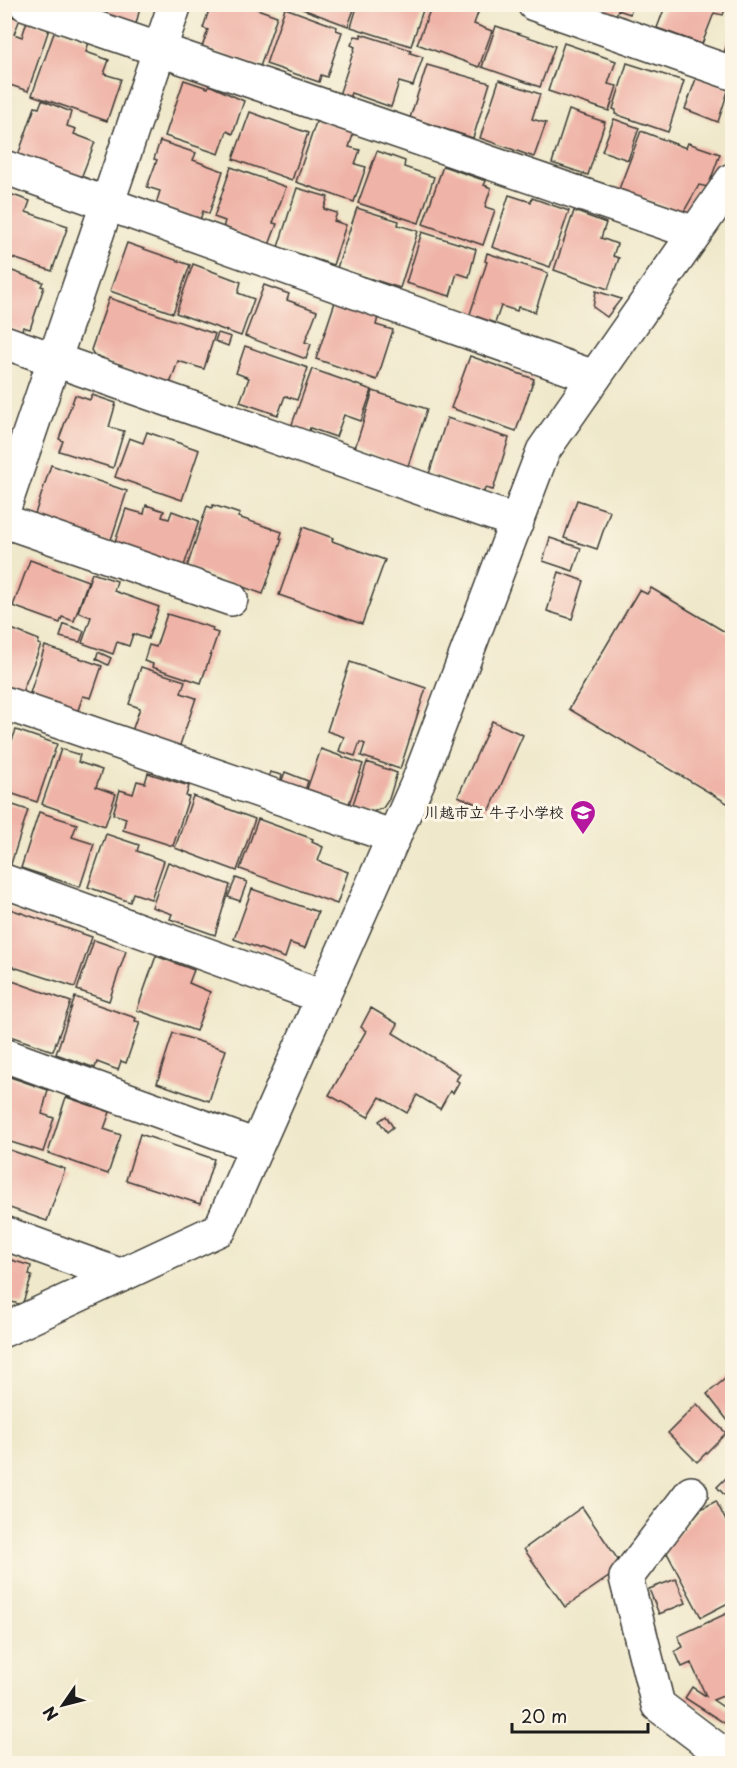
<svg xmlns="http://www.w3.org/2000/svg" width="737" height="1768" font-family="'Playpen Sans','Klee One',sans-serif">
  <rect width="100%" height="100%" fill="#fcf5e5"/>
  <filter id="ink" filterUnits="userSpaceOnUse"><feTurbulence type="fractalNoise" baseFrequency=".0167" numOctaves="2"/><feDisplacementMap in="SourceGraphic" scale="12" xChannelSelector="R" yChannelSelector="G"/><feConvolveMatrix kernelMatrix="1 2 1 2 8 2 1 2 1" color-interpolation-filters="sRGB"/></filter>
  <filter id="wash" filterUnits="userSpaceOnUse"><feTurbulence type="fractalNoise" baseFrequency=".008" numOctaves="4" result="noise"/><feDisplacementMap in="SourceGraphic" scale="24" xChannelSelector="R" yChannelSelector="G"/><feGaussianBlur stdDeviation="1.35" result="paint"/><feColorMatrix in="noise" values="0 0 0 0 0 0 0 0 0 0 0 0 0 0 0 0 0 1.4 0 .05"/><feComposite in="paint" operator="in"/></filter>
  <g filter="url(#wash)">
    <rect width="100%" height="100%" fill="#efe8ca"/>
    <g id="blocks">
      <g fill="#efb3a7">
        <polygon points="76,4 141,4 136,24"/>
        <polygon points="211,4 243,4 277,16 260,67 202,47 208,30 203,28"/>
        <polygon points="289,4 356,4 348,26"/>
        <polygon points="358,4 425,4 411,46 351,27"/>
        <polygon points="633,4 630,14 618,10 616,15 587,5"/>
        <polygon points="666,4 727,4 723,15 714,13 702,44 657,28"/>
        <polygon points="432,5 474,5 480,7 474,24 492,31 479,67 417,44"/>
        <polygon points="285,8 337,27 336,30 342,32 327,77 321,75 319,82 266,64"/>
        <polygon points="4,14 20,19 14,34 22,37 27,21 49,29 28,91 4,83"/>
        <polygon points="496,26 555,46 540,87 482,67"/>
        <polygon points="732,28 732,55 724,53"/>
        <polygon points="55,30 89,42 86,52 109,60 104,74 121,79 107,121 32,95"/>
        <polygon points="361,34 411,50 410,53 423,57 413,86 399,82 391,107 351,93 349,98 339,95 355,47 351,45 355,36 361,37"/>
        <polygon points="564,43 616,61 608,84 617,86 609,111 548,91"/>
        <polygon points="627,63 684,81 668,132 615,114 616,110 613,109"/>
        <polygon points="427,65 490,83 473,138 410,118"/>
        <polygon points="697,76 729,88 718,122 685,109"/>
        <polygon points="184,80 208,88 209,85 244,101 233,134 227,131 219,154 165,136"/>
        <polygon points="499,80 540,94 532,119 546,123 534,157 480,138"/>
        <polygon points="42,100 71,112 67,126 76,129 74,134 95,142 81,178 17,158 35,107 39,108"/>
        <polygon points="569,110 605,122 588,175 552,163"/>
        <polygon points="250,112 308,133 292,180 233,159"/>
        <polygon points="317,119 354,132 349,147 360,150 355,164 366,167 354,202 296,182"/>
        <polygon points="614,119 639,128 628,160 602,151"/>
        <polygon points="641,131 686,148 688,143 720,154 708,187 699,185 683,213 619,189"/>
        <polygon points="160,141 196,153 193,160 223,171 209,214 203,211 200,220 156,204 160,191 147,187 157,160 154,159"/>
        <polygon points="377,151 405,161 404,167 434,177 419,223 358,203"/>
        <polygon points="443,166 486,181 484,185 491,188 485,207 495,210 483,245 423,224"/>
        <polygon points="231,167 286,187 273,223 277,224 269,245 223,228 225,221 214,217"/>
        <polygon points="297,188 328,197 324,209 337,213 334,221 346,225 333,265 278,247"/>
        <polygon points="4,192 30,201 26,212 68,226 52,271 4,255"/>
        <polygon points="509,195 531,202 532,198 569,211 550,267 492,247"/>
        <polygon points="357,208 399,221 398,225 418,231 400,288 337,268"/>
        <polygon points="574,211 606,223 601,238 617,244 613,256 619,258 608,289 554,270"/>
        <polygon points="422,232 476,249 469,277 457,273 450,296 406,283"/>
        <polygon points="127,243 190,265 173,313 110,291"/>
        <polygon points="487,253 548,273 535,312 518,307 517,311 501,306 495,323 470,314 487,262 485,261"/>
        <polygon points="193,264 241,282 238,293 254,299 241,336 176,313"/>
        <polygon points="4,268 43,282 41,286 44,287 30,329 23,327 21,332 4,326"/>
        <polygon points="264,285 289,294 287,300 317,311 305,342 311,344 306,359 245,336"/>
        <polygon points="596,291 621,299 607,317 593,307"/>
        <polygon points="109,298 215,334 204,369 178,361 170,384 102,361 103,358 94,355 91,350"/>
        <polygon points="335,302 378,317 376,325 393,330 377,380 316,359"/>
        <polygon points="218,333 231,337 228,346 215,341"/>
        <polygon points="245,346 308,368 297,400 285,396 278,415 240,402 249,378 236,373"/>
        <polygon points="470,356 534,379 516,431 451,408"/>
        <polygon points="312,369 372,390 361,421 344,415 336,437 310,428 308,433 291,427"/>
        <polygon points="373,391 427,409 408,466 355,448"/>
        <polygon points="75,395 90,400 92,395 116,403 109,427 124,431 113,468 59,451 63,441 59,439"/>
        <polygon points="447,418 509,438 493,490 485,488 484,492 429,474"/>
        <polygon points="147,432 199,450 182,500 115,477 129,438 143,443"/>
        <polygon points="51,465 127,491 110,543 34,517"/>
        <polygon points="577,500 610,511 597,549 564,538"/>
        <polygon points="146,505 164,511 162,517 169,519 172,511 199,521 183,569 114,545 126,509 144,514"/>
        <polygon points="213,505 240,514 238,517 282,532 280,538 282,539 263,594 187,567 207,506 212,508"/>
        <polygon points="303,527 333,538 332,541 385,560 362,624 279,595"/>
        <polygon points="550,538 581,548 573,571 543,561"/>
        <polygon points="30,560 88,581 74,621 62,617 60,623 13,606"/>
        <polygon points="559,572 584,581 572,619 547,611"/>
        <polygon points="92,573 117,581 114,591 159,607 148,639 133,634 129,646 117,642 113,654 82,643 91,617 78,612"/>
        <polygon points="651,588 732,636 732,806 569,709 639,590 647,594"/>
        <polygon points="167,614 213,628 212,631 218,633 201,683 152,667 153,664 144,661 149,645 156,647"/>
        <polygon points="64,624 84,631 80,642 60,637"/>
        <polygon points="4,626 39,640 38,644 41,645 22,692 4,685"/>
        <polygon points="45,646 102,666 91,698 83,696 77,713 30,698 32,693 30,693"/>
        <polygon points="98,652 111,658 108,665 96,659"/>
        <polygon points="350,662 426,688 400,769 361,756 365,744 360,742 355,756 339,751 344,737 327,731"/>
        <polygon points="141,667 185,681 181,693 196,698 179,748 132,731 140,708 129,704"/>
        <polygon points="492,721 523,735 490,810 458,796"/>
        <polygon points="4,726 11,729 5,748 4,747"/>
        <polygon points="16,730 57,744 37,802 4,791 7,783 4,782 4,761"/>
        <polygon points="61,749 80,755 78,762 102,770 96,787 116,794 105,826 42,804"/>
        <polygon points="321,749 363,764 349,804 307,789"/>
        <polygon points="367,762 397,773 389,799 383,808 370,813 352,807"/>
        <polygon points="270,772 282,775 280,782 268,779"/>
        <polygon points="285,772 308,781 305,791 281,783"/>
        <polygon points="148,773 189,786 186,796 189,797 173,846 123,830 126,818 113,814 120,790 133,794 137,781 145,783"/>
        <polygon points="193,796 255,819 237,871 175,848"/>
        <polygon points="4,802 28,810 11,864 4,861"/>
        <polygon points="39,812 77,824 72,837 94,844 80,887 21,868"/>
        <polygon points="258,819 313,839 312,842 323,847 318,861 348,872 337,904 240,869"/>
        <polygon points="106,834 139,845 137,851 164,861 151,899 133,893 130,902 88,887"/>
        <polygon points="168,862 230,885 215,935 170,919 172,914 152,907"/>
        <polygon points="236,878 247,882 240,901 228,897"/>
        <polygon points="252,889 318,912 305,948 290,943 285,958 234,939"/>
        <polygon points="4,907 92,937 75,987 4,964"/>
        <polygon points="94,940 126,951 109,1001 77,990"/>
        <polygon points="156,956 194,970 189,983 210,992 196,1031 137,1010"/>
        <polygon points="4,978 71,1002 53,1051 4,1034"/>
        <polygon points="75,997 136,1018 135,1021 140,1022 126,1063 121,1061 118,1070 97,1062 95,1068 56,1054"/>
        <polygon points="371,1008 398,1024 393,1033 460,1074 456,1080 459,1082 453,1093 450,1091 440,1109 417,1095 407,1113 380,1097 368,1117 329,1095 366,1031 361,1027"/>
        <polygon points="173,1033 226,1050 209,1101 157,1083"/>
        <polygon points="10,1077 48,1090 42,1114 54,1118 43,1152 4,1140 4,1094"/>
        <polygon points="66,1097 110,1112 104,1129 121,1135 108,1174 48,1153"/>
        <polygon points="386,1116 393,1127 387,1132 379,1121"/>
        <polygon points="140,1134 214,1159 200,1204 126,1180"/>
        <polygon points="4,1148 65,1169 47,1221 4,1206"/>
        <polygon points="5,1258 31,1266 29,1275 32,1276 22,1305 5,1300"/>
        <polygon points="732,1373 732,1426 707,1394"/>
        <polygon points="697,1404 726,1433 697,1462 668,1433"/>
        <polygon points="732,1472 732,1503 717,1487"/>
        <polygon points="716,1501 732,1533 732,1601 701,1617 665,1549 701,1509"/>
        <polygon points="582,1507 623,1567 565,1607 524,1549"/>
        <polygon points="676,1579 686,1603 659,1614 649,1589"/>
        <polygon points="732,1611 732,1704 728,1694 713,1700 732,1713 732,1728 685,1698 692,1687 706,1696 691,1663 682,1667 675,1651 683,1647 678,1636"/>
      </g>
    </g>
  </g>
  <g filter="url(#ink)">
    <use href="#blocks" fill-opacity="0" stroke="#3c3b36" stroke-width="1.5"/>
    <g fill="none" stroke-linecap="round" stroke-linejoin="round">
      <defs>
        <g id="minor">
          <polyline points="26,4 695,233"/>
          <polyline points="534,4 732,73"/>
          <polyline points="4,167 594,377"/>
          <polyline points="4,342 517,522"/>
          <polyline points="4,508 175,4"/>
          <polyline points="4,521 231,599"/>
          <polyline points="4,703 394,837"/>
          <polyline points="4,881 323,997"/>
          <polyline points="4,1055 256,1146"/>
          <polyline points="4,1233 119,1275"/>
          <polyline points="4,1330 220,1229 418,782 543,451 732,180"/>
          <polyline points="691,1493 626,1578 658,1705 732,1761"/>
        </g>
      </defs>
      <use href="#minor" stroke="#3c3b36" stroke-width="36"/>
      <use href="#minor" stroke="#fff" stroke-width="33"/>
    </g>
  </g>
  <defs>
    <symbol id="school-pin" viewBox="-11 -11 22 30"><path d="M0 17L-7.5 6A9.5 9.5 0 1 1 7.5 6Z" fill="#b5179e" stroke="#fcf5e5"/><path d="M0-5L7-2L0 1L-7-2ZM-4 1L0 2.5L4 1V4Q0 6-4 4Z" fill="#fff"/></symbol>
  </defs>
  <g fill-rule="evenodd">
    <use href="#school-pin" x="568" y="798" width="30" height="40"/>
  </g>
  <g text-anchor="middle" stroke-width="6" stroke-linejoin="round" paint-order="stroke">
    <g font-size="15" font-weight="bold" fill="#1c1c1c" stroke="#fcf5e5" text-anchor="end">
      <text x="564" y="818">川越市立 牛子小学校</text>
    </g>
  </g>
  <rect width="737" height="1768" fill="none" stroke="#fcf5e5" stroke-width="24"/>
  <g transform="translate(63 1705) rotate(235)" stroke="#fcf5e5" stroke-width="4.5" paint-order="stroke">
  <path d="M0-4.5L10 22L0 15L-10 22Z" fill="#1c1c1c"/>
  <text y="-9" font-size="16" font-weight="bold" text-anchor="middle" fill="#1c1c1c">N</text>
  </g>
  <path d="M512 1723v9h136v-9" fill="none" stroke="#1c1c1c" stroke-width="3"/>
  <text x="521" y="1723" font-size="18" fill="#1c1c1c" stroke="#fcf5e5" stroke-width="4.5" paint-order="stroke">20 m</text>
</svg>
